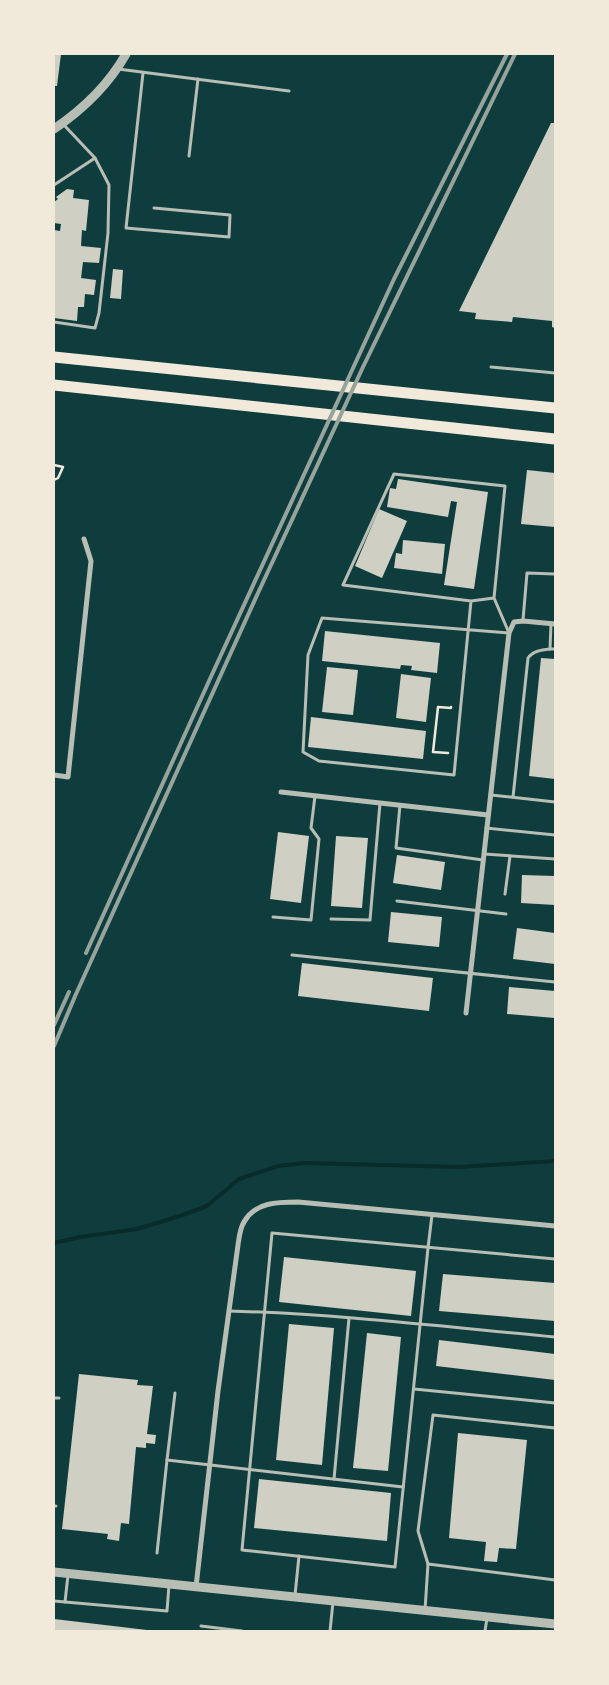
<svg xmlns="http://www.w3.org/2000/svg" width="609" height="1685" font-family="'Exo 2',sans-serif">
  <rect width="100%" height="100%" fill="#0f3d3e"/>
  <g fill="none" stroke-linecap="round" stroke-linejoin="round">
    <polyline stroke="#0a2a2b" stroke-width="4" points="54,1243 80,1237 137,1229 180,1216 207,1206 239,1179 278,1166 305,1163 459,1167 555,1161"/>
  </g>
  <g fill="#cfcfc3">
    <polygon points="54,54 61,54 57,86 54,86"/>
    <polygon points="551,123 555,123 555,328 552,327 552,321 513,317 512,322 475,319 476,313 459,311"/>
    <polygon points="67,189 74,190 73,198 89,200 86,231 82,230 81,246 101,248 99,263 83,262 81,278 96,280 94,295 85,294 84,307 78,307 77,321 54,318 54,230 60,231 61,224 54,223 54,202 58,199 56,197"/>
    <polygon points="113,269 123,270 121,299 110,298"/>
    <polygon points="527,470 555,473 555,527 521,524"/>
    <polygon points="398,479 488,492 474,589 444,585 457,502 451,501 448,517 387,507 390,488 396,489"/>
    <polygon points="379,509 407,521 382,578 355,566"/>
    <polygon points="403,540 445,544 442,574 394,568 396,553 402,554"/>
    <polygon points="325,631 440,643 437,673 411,670 412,666 401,665 400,669 322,661"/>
    <polygon points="541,658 555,659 555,779 529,776"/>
    <polygon points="327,667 358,670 353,715 322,712"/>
    <polygon points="401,674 431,678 426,722 396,718"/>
    <polygon points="311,717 426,731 423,759 308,747"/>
    <polygon points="278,832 309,836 301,903 270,899"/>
    <polygon points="336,836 368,838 362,908 331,906"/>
    <polygon points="397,855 445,862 441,890 393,883"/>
    <polygon points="522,875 555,876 555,905 521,903"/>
    <polygon points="391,912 442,917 439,947 388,942"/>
    <polygon points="517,928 555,933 555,964 513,959"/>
    <polygon points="302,963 433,978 429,1011 298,996"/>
    <polygon points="509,987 555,991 555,1018 507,1014"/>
    <polygon points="284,1257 416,1271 411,1316 279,1302"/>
    <polygon points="443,1274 555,1283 555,1321 439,1311"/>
    <polygon points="289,1324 334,1328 322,1465 276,1460"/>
    <polygon points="367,1333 401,1337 388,1471 353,1468"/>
    <polygon points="439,1340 555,1354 555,1380 436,1366"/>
    <polygon points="79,1374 138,1380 137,1385 153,1386 147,1434 156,1435 155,1444 146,1443 146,1448 136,1447 129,1524 121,1523 119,1541 107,1539 108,1534 62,1529"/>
    <polygon points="458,1433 527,1440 516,1549 499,1548 497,1562 484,1561 486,1542 449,1538"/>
    <polygon points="259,1479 391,1493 387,1541 254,1528"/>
    <polygon points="54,1619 147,1630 147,1631 54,1631"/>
  </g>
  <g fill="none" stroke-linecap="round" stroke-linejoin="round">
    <g stroke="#f1e9da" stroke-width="2.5">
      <polyline points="54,465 63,467 58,478 54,480"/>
      <polyline points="448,753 433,752 438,707 451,708 451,707"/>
    </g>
    <g stroke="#b8beb3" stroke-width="3">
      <polyline points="118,69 289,91"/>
      <polyline points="143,73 126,228 229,237 230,215 154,208"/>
      <polyline points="189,156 198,79"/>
      <polyline points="54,185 95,158"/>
      <polyline points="54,322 95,328 99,313 108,233 109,185 95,158 63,124"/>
      <polyline points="491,367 555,373"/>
      <polyline points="471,601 494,598 505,486 394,474 343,585 471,601 454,775 319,761 303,752 308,655 322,618 509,633 494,598"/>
      <polyline points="523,620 527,573 555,574"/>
      <polyline points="551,624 550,649 555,649"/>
      <polyline points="491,795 555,802"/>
      <path d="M513,797L528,658C533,651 541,650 550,649"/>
      <polyline points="400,805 396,848 483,860"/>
      <polyline points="486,828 555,835"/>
      <polyline points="484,854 555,859"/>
      <polyline points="505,894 510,856"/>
      <polyline points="397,901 506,914"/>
      <polyline points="273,917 311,920 319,839 311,828 315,796"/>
      <polyline points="331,919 370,920 380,803"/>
      <polyline points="292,955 555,982"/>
      <polyline points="432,1215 428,1248 395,1567 242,1550 272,1233 555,1259"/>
      <path d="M229,1311C338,1314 447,1327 555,1337"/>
      <polyline points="414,1389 555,1403"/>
      <polyline points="175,1393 167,1460 403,1487"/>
      <polyline points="54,1398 59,1398"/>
      <polyline points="334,1479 349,1318"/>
      <polyline points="54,1506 56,1506"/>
      <polyline points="157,1553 167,1460"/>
      <polyline points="428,1564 555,1580"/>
      <polyline points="295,1595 299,1556"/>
      <polyline points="54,1601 167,1611 169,1585"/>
      <polyline points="65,1602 68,1575"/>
      <polyline points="425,1610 428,1564 418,1531 433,1415 555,1428"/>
      <polyline points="201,1626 242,1631"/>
      <polyline points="330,1631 333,1602"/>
      <polyline points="485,1631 487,1618"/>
    </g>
    <g stroke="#b8beb3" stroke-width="5">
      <polyline points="54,775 68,777 91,561 84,539"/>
      <polyline points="281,792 488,815"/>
      <polyline points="466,1013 509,633 514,622 523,621 555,624"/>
      <path d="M196,1587L218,1391L238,1245C239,1238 240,1228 244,1222C255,1202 278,1202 298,1202L555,1226"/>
    </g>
    <g stroke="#b8beb3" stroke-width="9">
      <path d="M54,129C82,110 109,84 126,54"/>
      <polyline points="54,1572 555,1624"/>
    </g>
    <g stroke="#f1e9da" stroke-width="11">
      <polyline points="54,357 555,408"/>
      <polyline points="54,385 555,439"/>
    </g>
    <g stroke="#97a49c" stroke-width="4">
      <polyline points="86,953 209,681 394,279 507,54"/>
      <polyline points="54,1025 69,992"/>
      <polyline points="54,1046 76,994 258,593 363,367 515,54"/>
    </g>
  </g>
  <rect width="609" height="1685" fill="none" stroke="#f1e9da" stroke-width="110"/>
</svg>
